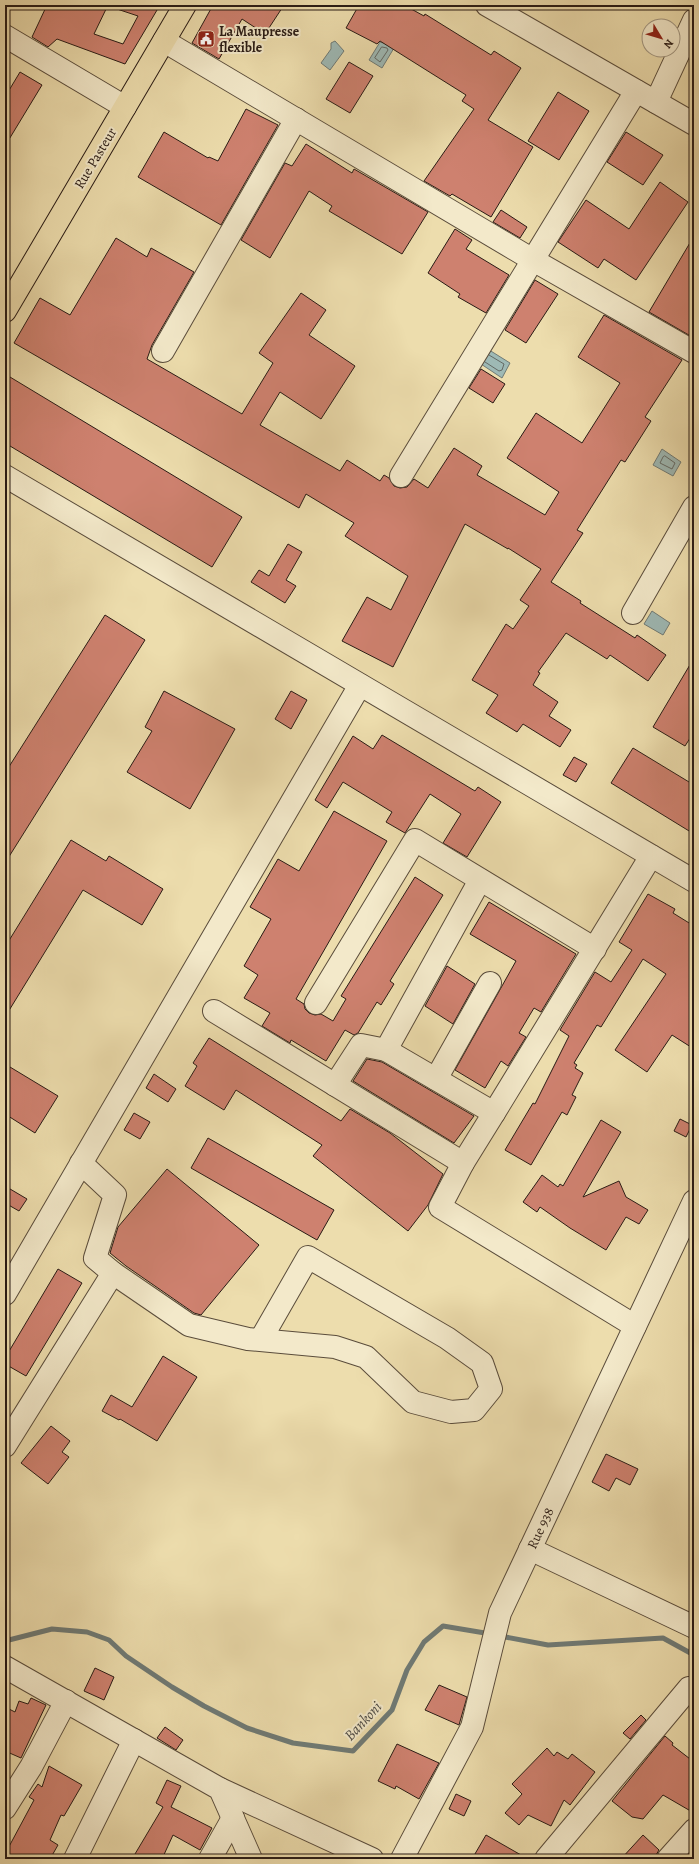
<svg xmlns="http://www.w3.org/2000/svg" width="699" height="1864" font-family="Alegreya,serif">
  <rect width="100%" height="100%" fill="#edddad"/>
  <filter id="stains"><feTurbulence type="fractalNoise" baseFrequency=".005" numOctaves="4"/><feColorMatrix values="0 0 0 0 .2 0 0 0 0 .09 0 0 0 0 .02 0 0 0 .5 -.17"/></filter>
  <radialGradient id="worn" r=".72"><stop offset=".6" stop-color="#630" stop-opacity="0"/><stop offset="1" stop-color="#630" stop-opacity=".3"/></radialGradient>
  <g fill="#9eb9b5" stroke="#6f7a75">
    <polygon points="335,41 344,51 330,70 321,63 331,49 331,43"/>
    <polygon points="380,42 390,45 394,48 382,68 369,60"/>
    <polygon points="486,348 510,363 502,378 478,362"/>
    <polygon points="662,449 681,462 673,476 653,465"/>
    <polygon points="652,611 670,623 663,635 644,624"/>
  </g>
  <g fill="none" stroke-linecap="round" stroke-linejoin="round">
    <g stroke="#646a65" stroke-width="1">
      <polygon points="382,47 387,48 388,50 380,62 375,58"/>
      <polyline points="485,362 499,371 502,370 504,364 489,355"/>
      <polygon points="665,456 675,463 672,469 660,463 663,457"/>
    </g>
    <g stroke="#6f7a75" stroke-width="5">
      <polyline points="500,1636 548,1645 663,1638 694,1655"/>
      <polyline points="5,1641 52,1629 87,1632 109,1640 126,1656 172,1687 204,1706 247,1728 293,1743 353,1751 392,1710 407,1670 424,1642 443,1626 491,1634"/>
    </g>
  </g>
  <g fill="#ce816f" stroke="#291b15">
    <polygon points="47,5 108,5 94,34 123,44 138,16 111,7 112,5 160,5 125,64 57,39 48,47 32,37"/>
    <polygon points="213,5 284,5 265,34 242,19 219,59 192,43"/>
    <polygon points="359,5 404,5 424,16 425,14 491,55 494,51 521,68 488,120 533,147 491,217 452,194 450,196 424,181 474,109 462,101 466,95 380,41 377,44 346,28"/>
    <polygon points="349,62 373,76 350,113 326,99"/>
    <polygon points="20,72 42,85 5,146 5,97"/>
    <polygon points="558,92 589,111 559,160 528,141"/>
    <polygon points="246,109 278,125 221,225 138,177 164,132 208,158 209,157 218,161"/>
    <polygon points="626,132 663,155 643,185 607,162"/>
    <polygon points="306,144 352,173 354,169 428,212 402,254 329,211 332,206 309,191 270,258 241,240 285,163 292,166"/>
    <polygon points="660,182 688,202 636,280 604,259 598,268 558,242 586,200 629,229"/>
    <polygon points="501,210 527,227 520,238 493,222"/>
    <polygon points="455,229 472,240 466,249 509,275 486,313 458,297 460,294 428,273"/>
    <polygon points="694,236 694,338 649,312"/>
    <polygon points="116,238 147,257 151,248 194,272 152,345 147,359 242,414 273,363 259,353 301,293 326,310 309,335 355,366 321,419 280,392 260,425 340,471 347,460 380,481 384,475 389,478 394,486 400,488 407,487 414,479 428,488 454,448 482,466 477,475 545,515 559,492 507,458 536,413 582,443 620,383 578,357 604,315 682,360 645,417 651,421 625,462 621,460 577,530 583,533 551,582 581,601 580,603 635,638 637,635 666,655 648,681 610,655 607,659 566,633 538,672 540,673 533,685 558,702 549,716 571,730 560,747 523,724 517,732 486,713 498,695 472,680 506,624 513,629 529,606 520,600 541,569 508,548 508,549 465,524 393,667 342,641 367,597 391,610 408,576 345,536 354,523 306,494 299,508 14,343 40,298 70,315"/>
    <polygon points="535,280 558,294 526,343 505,330"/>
    <polygon points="481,369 505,384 493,403 469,388"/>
    <polygon points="5,374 242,517 212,567 5,443"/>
    <polygon points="288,544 302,552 286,580 296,586 285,603 251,582 259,570 269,576"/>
    <polygon points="105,615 145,640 5,863 5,773"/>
    <polygon points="694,658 694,732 685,746 653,727"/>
    <polygon points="164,691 235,729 190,809 127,772 152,731 145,727"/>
    <polygon points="291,691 307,700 291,729 275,719"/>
    <polygon points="382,735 475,791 478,787 501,802 467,857 443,843 461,814 430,794 405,833 386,822 392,812 343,782 327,808 315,800 353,736 373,749"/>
    <polygon points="633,748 694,785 694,834 611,783"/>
    <polygon points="574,757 587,764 576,782 563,775"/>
    <polygon points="334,811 387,841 296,999 304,1004 305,1009 309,1013 315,1015 321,1014 333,1021 346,999 341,996 415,877 443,895 390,981 394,984 381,1005 377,1002 358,1033 354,1035 345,1030 326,1061 291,1040 290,1043 262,1026 270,1013 244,998 258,975 244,966 271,919 250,907 278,859 299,871"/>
    <polygon points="71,840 106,861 109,856 163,889 142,925 83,890 5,1017 5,947"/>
    <polygon points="648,894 675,909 673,913 694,926 694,1049 672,1035 647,1072 615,1050 666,974 643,959 601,1027 597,1025 574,1063 577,1065 575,1068 583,1073 572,1095 576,1097 567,1115 562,1112 531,1165 505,1150 533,1103 535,1104 569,1036 560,1030 595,972 611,982 632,950 619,942"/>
    <polygon points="489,902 576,954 541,1012 534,1008 519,1033 526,1037 508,1066 501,1061 485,1088 455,1070 516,961 470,934"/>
    <polygon points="447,966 475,984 453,1024 425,1006"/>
    <polygon points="209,1038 341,1121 350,1109 390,1133 443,1174 428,1205 408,1231 313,1156 322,1145 236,1090 224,1110 185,1086 197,1066 193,1063"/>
    <polygon points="367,1059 382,1062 474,1116 454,1143 353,1081"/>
    <polygon points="5,1064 58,1096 35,1133 5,1114"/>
    <polygon points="154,1074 176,1089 168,1102 146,1088"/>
    <polygon points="134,1113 150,1122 140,1139 124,1130"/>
    <polygon points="680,1119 692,1125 686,1137 674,1131"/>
    <polygon points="601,1120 621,1132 583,1197 619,1181 626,1197 648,1210 639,1224 626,1217 606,1250 570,1228 540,1207 537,1212 523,1202 542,1175 558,1187 560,1184 563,1186"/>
    <polygon points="208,1138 334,1210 317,1240 191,1168"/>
    <polygon points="167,1169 259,1245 201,1315 194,1313 126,1266 110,1253 118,1227"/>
    <polygon points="5,1186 27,1199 19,1211 5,1203"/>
    <polygon points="58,1269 82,1283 26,1376 5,1364 5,1358"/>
    <polygon points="163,1356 197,1377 157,1441 120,1419 119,1420 102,1411 111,1395 132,1407"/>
    <polygon points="51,1426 70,1441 62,1452 69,1457 48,1484 21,1463"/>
    <polygon points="606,1454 638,1469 630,1485 616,1478 609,1491 592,1482"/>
    <polygon points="95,1668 114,1677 104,1700 84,1691"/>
    <polygon points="439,1685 467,1697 459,1725 425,1710"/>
    <polygon points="31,1698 46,1705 21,1758 5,1751 5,1707 15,1712 19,1701 28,1704"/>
    <polygon points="641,1715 646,1720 630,1739 623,1733"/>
    <polygon points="165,1727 183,1740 176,1750 157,1738"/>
    <polygon points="665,1736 673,1743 672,1745 694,1762 694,1813 663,1795 643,1819 632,1817 612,1801"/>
    <polygon points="397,1744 439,1763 419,1799 396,1786 395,1789 378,1781"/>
    <polygon points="547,1748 554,1756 557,1752 568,1759 572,1754 595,1772 570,1805 564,1800 551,1826 528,1815 519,1825 505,1813 522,1794 512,1784"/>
    <polygon points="49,1766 82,1785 64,1816 61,1815 50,1840 58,1845 50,1859 5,1859 5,1854 34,1800 29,1797 38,1784 42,1787"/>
    <polygon points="167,1780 181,1786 171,1807 212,1828 200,1850 173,1835 162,1859 132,1859 163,1807 156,1803"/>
    <polygon points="456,1794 471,1801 464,1816 449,1809"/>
    <polygon points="486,1835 528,1859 472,1859"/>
    <polygon points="643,1835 659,1850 656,1855 653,1859 621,1859"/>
  </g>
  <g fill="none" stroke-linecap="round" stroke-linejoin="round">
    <defs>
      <g id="minor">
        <polyline points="487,5 694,124"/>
        <polyline points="5,36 125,107"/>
        <polyline points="164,41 533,260 694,352"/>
        <polyline points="656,102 694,20"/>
        <polyline points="163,351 296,119"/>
        <polyline points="5,476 694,881"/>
        <polyline points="401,476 636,91"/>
        <polyline points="633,613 694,507"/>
        <polyline points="316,1003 415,840 595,949"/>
        <polyline points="214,1011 463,1163 494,1113"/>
        <polyline points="386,1050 480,880"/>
        <polyline points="436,1079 490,983"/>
        <polyline points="335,1085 361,1045 386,1050 494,1113 651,856"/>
        <polyline points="81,1163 115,1195 95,1258 113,1273"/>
        <polyline points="463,1163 440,1207 635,1326"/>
        <polyline points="5,1294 360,685"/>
        <polyline points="5,1446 113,1273 189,1325 248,1339 335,1347 366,1357 413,1402 451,1412 474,1410 491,1389 482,1363 447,1338 308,1257 261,1339"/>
        <polyline points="530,1549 694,1627"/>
        <polyline points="5,1667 220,1789 251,1859"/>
        <polyline points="220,1789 372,1859"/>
        <polyline points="5,1808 31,1767 66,1701"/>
        <polyline points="75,1859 134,1740"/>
        <polyline points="210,1859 233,1818"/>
        <polyline points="402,1859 472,1727 500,1613 694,1201"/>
        <polyline points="546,1859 689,1688"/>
        <polyline points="668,1859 694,1830"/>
      </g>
      <polyline id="major" points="5,311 185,5"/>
    </defs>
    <use href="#minor" stroke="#5a4c3b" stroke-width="24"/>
    <use href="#major" stroke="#291b15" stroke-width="24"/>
    <use href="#minor" stroke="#f3e9ca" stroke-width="22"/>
    <use href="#major" stroke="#edddad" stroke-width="22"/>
  </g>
  <defs>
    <symbol id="civic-square" viewBox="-11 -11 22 22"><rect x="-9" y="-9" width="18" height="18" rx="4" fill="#8f2418" stroke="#f3e9ca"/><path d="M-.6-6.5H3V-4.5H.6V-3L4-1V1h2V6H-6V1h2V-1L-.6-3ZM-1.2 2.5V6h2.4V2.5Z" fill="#fff"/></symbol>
  </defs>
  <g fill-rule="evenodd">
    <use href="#civic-square" x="196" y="29" width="20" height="20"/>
  </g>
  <g text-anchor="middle" stroke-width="4" stroke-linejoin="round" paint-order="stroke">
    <g font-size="14" font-weight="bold" fill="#291b15" stroke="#f3e9ca" text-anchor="start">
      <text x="219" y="36">La Maupresse<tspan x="219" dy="16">flexible</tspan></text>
    </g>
    <g font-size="14" fill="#291b15" stroke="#f3e9ca">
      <text transform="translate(95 158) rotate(-59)" y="5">Rue Pasteur</text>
      <text transform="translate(540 1528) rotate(-65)" y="5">Rue 938</text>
    </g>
    <g font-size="15" font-style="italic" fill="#4c4a45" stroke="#f3e9ca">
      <text transform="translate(363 1721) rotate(-47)" y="5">Bankoni</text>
    </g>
  </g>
  <rect width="699" height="1864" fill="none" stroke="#edddad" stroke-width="20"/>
  <rect x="6" y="6" width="687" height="1852" fill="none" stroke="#291b15" stroke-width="2"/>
  <rect x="10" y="10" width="679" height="1844" fill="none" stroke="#291b15"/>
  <g transform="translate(661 38) rotate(128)"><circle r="19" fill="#f3e9ca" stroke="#a29782"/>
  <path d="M0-3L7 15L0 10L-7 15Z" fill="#8f2418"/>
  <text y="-6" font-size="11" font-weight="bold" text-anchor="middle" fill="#291b15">N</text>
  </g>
  <rect width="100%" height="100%" filter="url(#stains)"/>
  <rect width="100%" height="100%" fill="url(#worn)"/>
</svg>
